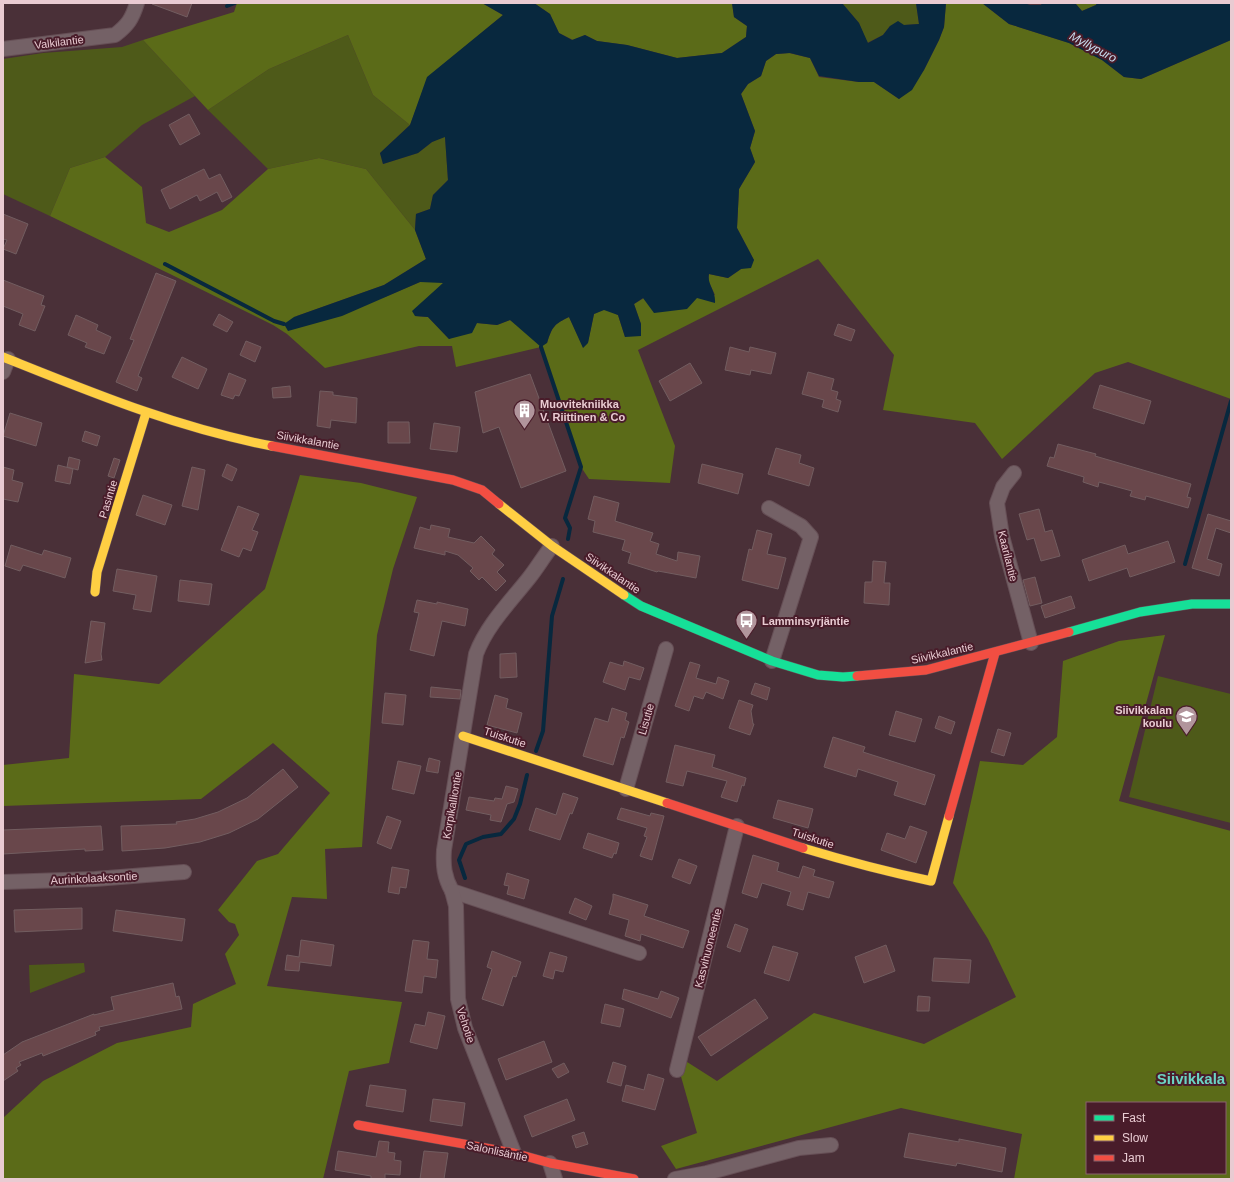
<svg xmlns="http://www.w3.org/2000/svg" width="1234" height="1182" font-family="Arial,sans-serif">
  <rect width="100%" height="100%" fill="#4a3038"/>
  <g fill="#4e5a19">
    <polygon points="842,3 916,3 919,24 890,26 883,35 867,43 859,23"/>
    <polygon points="348,35 373,95 410,125 380,153 383,164 418,153 432,142 445,136 448,180 433,195 430,209 416,214 415,230 366,169 319,158 268,169 208,110 269,69"/>
    <polygon points="143,40 195,96 142,125 105,157 70,168 50,216 3,194 3,59 43,53 122,47"/>
    <polygon points="1158,676 1231,694 1231,823 1129,797"/>
    <polygon points="84,963 85,972 30,993 29,965"/>
  </g>
  <g fill="#5b6b18" fill-rule="evenodd">
    <polygon points="237,3 482,3 503,15 428,77 410,125 373,95 348,35 269,69 208,110 143,40 234,12"/>
    <polygon points="534,3 732,3 734,17 747,26 746,37 722,53 677,58 627,45 597,41 585,35 573,40 559,33 550,14"/>
    <path d="M946,3H982L1009,24L1069,43L1102,60L1124,77L1141,79L1231,40V399L1128,362L1095,373L1002,459L975,423L883,410L894,355L818,259L638,350L675,446L670,483L589,479L581,467L541,347L456,367L452,346H419L325,368L287,334L273,325L170,274L50,216L70,168L105,157L142,187L146,223L169,232L222,210L268,169L319,158L366,169L415,230L426,259L384,285L294,317L385,297L420,282H444L415,316L428,317L449,339L477,323L497,325L510,320L547,343C552,327 554,324 569,317L583,347L588,342L594,314L605,309L618,315L625,337L641,324L634,304L644,298H697L715,295L708,280L709,274L728,278L754,260L737,228L739,189L755,162L750,148L755,131L741,94L748,84L761,76L766,61L776,54L789,53L810,58L819,77L859,82H874L899,99L924,70L939,40L944,27Z"/>
    <polygon points="1075,3 1097,3 1096,5 1082,11"/>
    <polygon points="300,475 361,483 417,497 393,569 377,635 362,847 325,849 327,899 292,897 267,986 402,1002 389,1063 349,1071 323,1179 3,1179 3,1118 43,1081 117,1043 191,1027 193,1004 236,984 225,954 239,935 235,924 229,922 218,910 257,861 278,854 330,793 273,743 201,799 3,806 3,765 69,758 74,674 159,684 265,589"/>
    <path d="M1165,635L1119,801L1231,831V1179H1014L1022,1134L901,1108L676,1169L661,1146L697,1133L680,1073L684,1060L717,1081L814,1013L924,1044L1016,997L988,939L953,883L980,761L1023,765L1057,737L1063,661L1119,641ZM1087,1103H1225V1173H1087Z"/>
  </g>
  <g fill="#08283e">
    <path d="M482,3H534L550,14L559,33L572,40L585,35L597,41L627,45L677,58L722,53L746,37L747,26L734,17L732,3H842L859,23L868,43L883,35L890,26L898,21L904,25L919,24L916,3H946L944,27L939,40L924,70L912,90L899,99L874,82H859L819,76L810,58L790,53L776,54L766,61L761,76L748,84L741,94L755,131L750,148L755,162L739,189L737,228L754,260L751,268L741,269L728,278L709,274C707,285 716,290 715,303L697,298L687,309L654,313L643,298L634,304L641,324V336L625,337L618,315L604,310L594,314L588,343L583,348L569,317C554,324 552,327 547,343L541,347L510,320L497,325L477,323L472,333L449,339L428,317L415,316L412,311L443,283L420,282L342,316L288,331L284,324L294,317L384,285L426,259L415,230L416,214L430,209L433,195L448,180L445,137L432,142L418,153L383,164L380,153L410,125L427,77L503,15Z"/>
    <polygon points="982,3 1024,3 1030,5 1041,5 1042,3 1075,3 1082,11 1096,5 1097,3 1231,3 1231,40 1141,79 1124,77 1102,60 1069,43 1009,24"/>
  </g>
  <g fill="none" stroke-linecap="round" stroke-linejoin="round">
    <g stroke="#08283e" stroke-width="4">
      <polyline points="227,6 235,3"/>
      <polyline points="165,264 274,321 284,324"/>
      <polyline points="541,347 581,467 565,518 570,528 568,539"/>
      <polyline points="1185,564 1231,401"/>
      <polyline points="536,751 543,731 552,616 563,579"/>
      <polyline points="465,878 459,860 466,844 483,837 501,834 514,819 520,804 527,775"/>
    </g>
  </g>
  <g fill="#69474b" stroke="#725d60">
    <polygon points="152,3 192,3 187,17 152,4"/>
    <polygon points="189,114 200,134 180,145 169,125"/>
    <polygon points="204,169 209,179 220,174 232,197 222,202 217,192 200,201 197,195 170,209 161,190"/>
    <polygon points="3,214 28,224 16,254 3,249 7,240 3,239"/>
    <polygon points="156,273 176,281 138,376 142,378 137,391 116,382 134,340 130,339"/>
    <polygon points="3,280 44,296 41,305 45,306 35,331 19,325 23,314 3,306"/>
    <polygon points="219,314 233,322 227,332 213,325"/>
    <polygon points="76,315 98,325 96,330 111,337 104,354 85,347 87,343 68,335"/>
    <polygon points="838,324 855,330 851,341 834,335"/>
    <polygon points="246,341 261,347 255,362 240,355"/>
    <polygon points="730,347 749,352 750,347 776,353 771,374 751,370 750,375 725,370"/>
    <polygon points="182,357 207,369 198,389 172,377"/>
    <polygon points="690,363 702,383 670,401 659,381"/>
    <polygon points="808,372 834,379 831,390 838,392 836,399 841,401 838,412 822,407 824,400 802,394"/>
    <polygon points="229,373 246,380 239,396 235,395 233,399 221,395"/>
    <polygon points="530,374 566,471 521,488 499,427 483,433 475,392"/>
    <polygon points="1100,385 1151,401 1144,424 1093,408"/>
    <polygon points="290,386 291,397 273,398 272,388"/>
    <polygon points="320,391 333,392 333,395 357,398 356,423 331,420 330,428 317,426"/>
    <polygon points="10,413 42,423 36,446 3,436"/>
    <polygon points="388,422 409,422 410,443 388,443"/>
    <polygon points="434,423 460,427 457,452 430,449"/>
    <polygon points="85,431 100,436 97,446 82,441"/>
    <polygon points="1058,444 1096,454 1095,456 1191,484 1187,497 1191,498 1188,508 1146,496 1145,500 1130,496 1132,491 1099,482 1098,487 1083,482 1084,477 1047,466 1050,457 1054,458"/>
    <polygon points="776,448 801,455 799,463 814,468 809,486 768,474"/>
    <polygon points="69,457 80,460 78,470 67,467"/>
    <polygon points="114,458 120,460 114,478 108,476"/>
    <polygon points="227,464 237,469 232,481 222,476"/>
    <polygon points="702,464 743,474 738,494 698,483"/>
    <polygon points="58,465 73,469 70,484 55,481"/>
    <polygon points="3,467 14,470 12,480 23,483 18,502 3,499"/>
    <polygon points="192,467 205,470 198,510 182,506"/>
    <polygon points="143,495 172,505 165,525 136,515"/>
    <polygon points="594,496 619,503 615,521 653,533 650,541 659,544 656,554 677,561 678,552 700,556 696,578 658,571 657,572 628,563 631,553 622,550 625,540 593,532 595,521 588,519"/>
    <polygon points="238,506 259,514 252,530 258,532 251,551 243,548 239,557 221,550"/>
    <polygon points="1039,509 1045,532 1052,530 1060,556 1041,561 1034,538 1027,540 1019,514"/>
    <polygon points="1208,514 1231,521 1231,533 1216,528 1207,559 1222,564 1219,576 1192,568"/>
    <polygon points="431,525 450,529 448,537 474,543 481,536 495,550 492,554 504,565 497,572 506,581 496,591 482,577 479,580 470,571 473,568 458,555 445,551 445,555 414,548 420,527 430,530"/>
    <polygon points="757,530 772,534 767,554 786,558 778,589 742,580 749,549 752,550"/>
    <polygon points="1168,541 1175,562 1130,577 1127,568 1089,581 1082,560 1125,545 1128,554"/>
    <polygon points="11,545 42,555 44,550 71,558 65,578 23,565 20,571 5,566"/>
    <polygon points="873,561 886,562 884,583 890,583 889,605 864,603 865,582 872,582"/>
    <polygon points="117,569 157,576 151,612 133,609 136,595 113,591"/>
    <polygon points="1035,577 1042,603 1030,606 1023,580"/>
    <polygon points="180,580 212,584 209,605 178,601"/>
    <polygon points="1071,596 1075,608 1045,618 1041,606"/>
    <polygon points="417,600 437,604 437,602 468,609 465,626 442,621 434,656 410,650 419,613 414,612"/>
    <polygon points="91,621 105,623 101,654 102,660 85,663"/>
    <polygon points="516,653 517,677 500,678 500,654"/>
    <polygon points="624,661 644,668 640,680 629,677 625,690 603,682 610,662 623,666"/>
    <polygon points="690,662 700,665 696,678 716,684 718,677 729,681 723,699 706,692 703,699 694,696 689,711 675,706"/>
    <polygon points="755,683 770,688 767,700 751,694"/>
    <polygon points="431,687 461,690 460,699 430,697"/>
    <polygon points="385,693 406,695 403,725 382,723"/>
    <polygon points="495,695 508,699 506,708 522,713 517,733 487,725"/>
    <polygon points="739,700 753,705 751,711 753,724 754,724 750,735 729,728"/>
    <polygon points="612,708 627,713 625,720 629,722 624,738 621,737 613,765 583,756 595,718 608,722"/>
    <polygon points="896,711 922,719 915,742 889,735"/>
    <polygon points="939,716 955,722 951,734 935,728"/>
    <polygon points="998,729 1011,733 1004,756 991,752"/>
    <polygon points="833,737 865,747 863,752 935,775 925,805 894,795 898,782 858,769 856,777 824,767"/>
    <polygon points="675,745 715,755 712,767 746,778 744,786 742,785 737,802 721,797 727,781 687,771 683,786 666,782"/>
    <polygon points="429,758 440,761 438,773 426,771"/>
    <polygon points="398,761 421,766 414,794 392,789"/>
    <polygon points="283,769 298,787 258,819 229,833 200,842 165,848 122,851 121,826 177,824 176,822 195,819 218,812 247,798"/>
    <polygon points="506,786 518,789 514,802 507,804 501,822 490,820 491,815 466,810 469,797 494,801 495,798 502,799"/>
    <polygon points="563,793 578,798 572,814 570,813 560,840 529,830 536,808 556,815"/>
    <polygon points="778,800 813,809 808,828 773,818"/>
    <polygon points="621,808 650,816 651,813 664,816 652,860 640,856 647,837 644,836 647,828 617,819"/>
    <polygon points="387,816 401,821 391,849 377,843"/>
    <polygon points="101,826 103,850 85,851 85,849 3,854 3,830"/>
    <polygon points="910,826 927,832 916,863 881,850 887,833 905,839"/>
    <polygon points="588,833 619,843 616,854 614,853 612,858 583,848"/>
    <polygon points="753,855 779,863 777,871 799,878 803,866 815,870 813,876 834,882 829,898 808,892 803,910 787,905 791,892 762,883 757,898 742,893"/>
    <polygon points="679,859 697,866 690,884 672,877"/>
    <polygon points="392,867 409,870 406,888 400,887 399,894 388,892"/>
    <polygon points="507,873 529,880 524,899 507,894 509,886 504,885"/>
    <polygon points="613,894 648,905 644,916 689,931 683,948 641,934 640,941 625,936 629,920 609,914 613,899"/>
    <polygon points="575,898 592,906 586,920 569,913"/>
    <polygon points="82,908 82,929 15,932 14,910"/>
    <polygon points="116,910 185,919 182,941 113,931"/>
    <polygon points="735,924 748,929 740,952 727,947"/>
    <polygon points="301,940 334,945 331,966 300,962 299,971 285,970 287,955 299,957"/>
    <polygon points="413,940 429,942 427,959 438,960 436,978 424,976 422,993 405,991"/>
    <polygon points="886,945 895,971 864,983 855,957"/>
    <polygon points="773,946 798,953 789,981 764,973"/>
    <polygon points="492,951 521,962 516,977 513,976 503,1006 482,999 492,969 487,967"/>
    <polygon points="550,952 567,957 563,972 555,970 553,979 543,976"/>
    <polygon points="934,958 971,960 969,983 932,981"/>
    <polygon points="173,983 176,997 179,996 182,1009 99,1027 100,1030 95,1032 96,1035 43,1056 42,1053 19,1062 21,1065 16,1068 18,1071 3,1081 3,1055 22,1042 94,1014 94,1015 114,1010 111,997"/>
    <polygon points="624,989 658,999 661,991 679,998 671,1018 622,999"/>
    <polygon points="918,996 930,997 929,1011 917,1011"/>
    <polygon points="755,999 768,1018 711,1056 698,1037"/>
    <polygon points="605,1004 624,1009 620,1027 601,1023"/>
    <polygon points="428,1012 445,1016 437,1049 410,1042 415,1024 425,1026"/>
    <polygon points="544,1041 552,1062 506,1080 498,1059"/>
    <polygon points="613,1062 626,1066 621,1086 607,1082"/>
    <polygon points="564,1063 569,1072 558,1078 552,1069"/>
    <polygon points="648,1074 664,1079 655,1110 622,1101 626,1085 644,1090"/>
    <polygon points="370,1085 406,1090 403,1112 366,1106"/>
    <polygon points="433,1099 465,1103 462,1126 430,1121"/>
    <polygon points="567,1099 575,1120 532,1137 524,1116"/>
    <polygon points="584,1132 588,1144 576,1148 572,1136"/>
    <polygon points="909,1133 959,1142 959,1139 1006,1148 1002,1172 957,1163 956,1166 904,1157"/>
    <polygon points="379,1141 389,1142 388,1152 395,1153 394,1160 401,1161 400,1175 385,1174 385,1179 371,1179 371,1176 335,1170 338,1151 376,1157"/>
    <polygon points="424,1151 448,1153 444,1179 420,1179"/>
  </g>
  <g fill="none" stroke-linecap="round" stroke-linejoin="round">
    <defs>
      <g id="street">
        <path d="M3,49L115,35C128,25 132,19 137,3"/>
        <polyline points="3,372 8,359"/>
        <polyline points="1014,473 1003,487 997,503 1002,536 1031,643"/>
        <polyline points="769,508 801,526 811,537 772,661"/>
        <path d="M552,546C544,556 537,568 529,578C510,602 487,625 476,654L444,850C443,865 444,877 452,891L639,953"/>
        <polyline points="626,789 666,649"/>
        <polyline points="3,882 95,879 184,872"/>
        <polyline points="452,891 456,906 458,999 465,1028 514,1153"/>
        <polyline points="677,1070 737,826"/>
        <polyline points="550,1163 555,1179"/>
        <polyline points="675,1179 707,1173 799,1148 831,1145"/>
      </g>
      <g id="fast">
        <polyline points="624,595 641,606 772,661 818,675 843,677 857,676"/>
        <polyline points="1069,632 1140,612 1192,604 1231,604"/>
      </g>
      <g id="slow">
        <path d="M3,357C93,393 177,428 272,446"/>
        <polyline points="499,504 552,546 624,595"/>
        <polyline points="95,592 97,572 146,413"/>
        <polyline points="463,736 667,803"/>
        <path d="M803,848C846,861 888,872 931,881L949,816"/>
      </g>
      <g id="jam">
        <polyline points="272,446 453,480 482,490 499,504"/>
        <polyline points="857,676 926,670 1069,632"/>
        <polyline points="667,803 803,848"/>
        <polyline points="949,816 995,653"/>
        <polyline points="358,1125 514,1153 550,1163 634,1179"/>
      </g>
    </defs>
    <use href="#street" stroke="#664f56" stroke-width="16"/>
    <use href="#fast" stroke="#664f56" stroke-width="10"/>
    <use href="#slow" stroke="#664f56" stroke-width="10"/>
    <use href="#jam" stroke="#664f56" stroke-width="10"/>
    <use href="#street" stroke="#746166" stroke-width="14"/>
    <use href="#fast" stroke="#16e098" stroke-width="9"/>
    <use href="#slow" stroke="#ffcf43" stroke-width="9"/>
    <use href="#jam" stroke="#f24e42" stroke-width="9"/>
  </g>
  <defs>
    <symbol id="building-pin" viewBox="-11 -11 22 30"><path d="M0 17L-7.5 6A9.5 9.5 0 1 1 7.5 6Z" fill="#b1959c" stroke="#491c2a"/><path d="M-4-6H4V6H1V3H-1V6H-4ZM-2.5-4.3h1.7v1.8h-1.7ZM.8-4.3h1.7v1.8H.8ZM-2.5-1h1.7V.8h-1.7ZM.8-1h1.7V.8H.8Z" fill="#fff"/></symbol>
    <symbol id="bus-pin" viewBox="-11 -11 22 30"><path d="M0 17L-7.5 6A9.5 9.5 0 1 1 7.5 6Z" fill="#b1959c" stroke="#491c2a"/><path d="M-5-6H5V4H4V6H2V4H-2V6H-4V4H-5ZM-3.5-4V0h7V-4ZM-3.5 1.2v1.5H-2V1.2ZM2 1.2v1.5H3.5V1.2Z" fill="#fff"/></symbol>
    <symbol id="school-pin" viewBox="-11 -11 22 30"><path d="M0 17L-7.5 6A9.5 9.5 0 1 1 7.5 6Z" fill="#b1959c" stroke="#491c2a"/><path d="M0-5L7-2L0 1L-7-2ZM-4 1L0 2.5L4 1V4Q0 6-4 4Z" fill="#fff"/></symbol>
  </defs>
  <g fill-rule="evenodd">
    <use href="#building-pin" x="512" y="398" width="25" height="34"/>
    <use href="#bus-pin" x="734" y="608" width="25" height="34"/>
    <use href="#school-pin" x="1174" y="704" width="25" height="34"/>
  </g>
  <g text-anchor="middle" stroke-width="4" stroke-linejoin="round" paint-order="stroke">
    <g font-size="11" fill="#e9cbd2" stroke="#491c2a">
      <text transform="translate(59 42) rotate(-7)" y="4">Valkilantie</text>
      <text transform="translate(308 440) rotate(10)" y="4">Siivikkalantie</text>
      <text transform="translate(108 499) rotate(-73)" y="4">Pasintie</text>
      <text transform="translate(1008 556) rotate(76)" y="4">Kaarilantie</text>
      <text transform="translate(613 573) rotate(34)" y="4">Siivikkalantie</text>
      <text transform="translate(942 653) rotate(-13)" y="4">Siivikkalantie</text>
      <text transform="translate(646 719) rotate(-74)" y="4">Lisutie</text>
      <text transform="translate(505 737) rotate(18)" y="4">Tuiskutie</text>
      <text transform="translate(452 805) rotate(-80)" y="4">Korpikalliontie</text>
      <text transform="translate(813 838) rotate(18)" y="4">Tuiskutie</text>
      <text transform="translate(94 878) rotate(-3)" y="4">Aurinkolaaksontie</text>
      <text transform="translate(708 948) rotate(-76)" y="4">Kasvihuoneentie</text>
      <text transform="translate(466 1025) rotate(72)" y="4">Vehotie</text>
      <text transform="translate(497 1151) rotate(12)" y="4">Salonlisäntie</text>
    </g>
    <g font-size="11" font-weight="bold" fill="#e9cbd2" stroke="#491c2a" text-anchor="start">
      <text x="540" y="408">Muovitekniikka<tspan x="540" dy="13">V. Riittinen &amp; Co</tspan></text>
      <text x="762" y="625">Lamminsyrjäntie</text>
      <text x="1172" y="714" text-anchor="end">Siivikkalan<tspan x="1172" dy="13">koulu</tspan></text>
    </g>
    <g font-size="12" font-style="italic" fill="#c8dff2" stroke="#491c2a">
      <text transform="translate(1093 47) rotate(28)" y="4">Myllypuro</text>
    </g>
    <g font-size="15" font-weight="bold" fill="#6cd4c4" stroke="#491c2a">
      <text x="1191" y="1084">Siivikkala</text>
    </g>
  </g>
  <rect width="1234" height="1182" fill="none" stroke="#e9cbd2" stroke-width="8"/>
  <rect x="1086" y="1102" width="140" height="72" fill="#491c2a" stroke="#89626d"/>
  <rect x="1094" y="1115" width="20" height="6" fill="#16e098" stroke="#89626d"/>
  <text x="1122" y="1122" font-size="12" fill="#e9cbd2">Fast</text>
  <rect x="1094" y="1135" width="20" height="6" fill="#ffcf43" stroke="#89626d"/>
  <text x="1122" y="1142" font-size="12" fill="#e9cbd2">Slow</text>
  <rect x="1094" y="1155" width="20" height="6" fill="#f24e42" stroke="#89626d"/>
  <text x="1122" y="1162" font-size="12" fill="#e9cbd2">Jam</text>
</svg>
